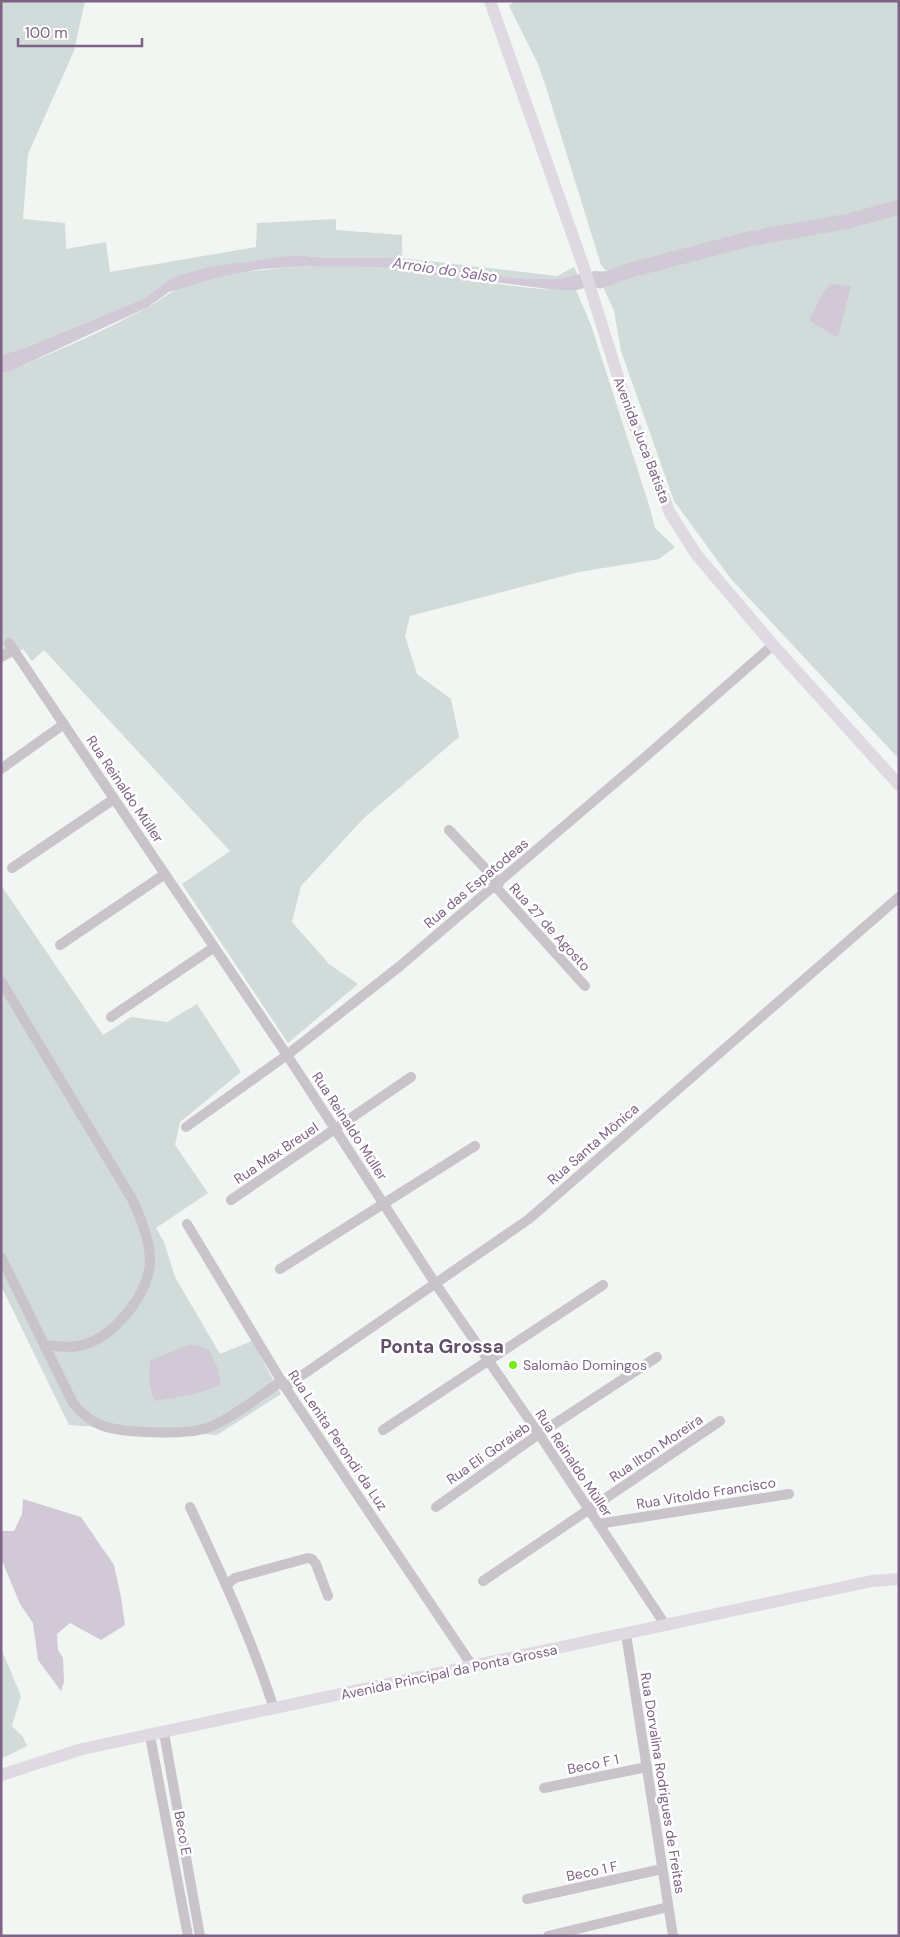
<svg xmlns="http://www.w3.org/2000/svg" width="900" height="1937" font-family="'DM Sans',sans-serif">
  <rect width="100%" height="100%" fill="#f1f6f3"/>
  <g fill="#d0dbda">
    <polygon points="1,1 85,1 74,51 28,154 23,219 65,223 66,249 106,242 110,272 256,247 257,223 336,219 336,230 402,235 402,258 557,276 574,267 578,275 558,279 515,278 414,263 402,258 328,258 295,255 173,277 143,299 25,348 1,355"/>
    <polygon points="515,1 899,1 899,759 731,579 674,501 621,351 614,311 602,284 616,281 619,272 605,270 601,265 546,87 538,64 509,6"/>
    <path d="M310,266C333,266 356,265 379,267C445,272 510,291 576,290L591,325L649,505L655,528L675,547L659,559L579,572L410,616L405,636L417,674L451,699L459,737L364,818L301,886L292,922L329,964L358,984L288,1043L182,884L230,851L44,650L32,661L23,649L1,662V374L11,371C56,351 103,332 146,308C162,300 168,292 186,285C226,272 268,269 310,266Z"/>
    <polygon points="1,885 103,1035 131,1017 167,1022 197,1004 241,1072 180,1122 175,1145 208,1193 156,1228 164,1242 175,1277 220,1354 252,1341 281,1394 217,1435 69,1425 1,1286"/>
    <polygon points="1,1648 21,1696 12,1726 23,1737 27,1746 1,1759"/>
  </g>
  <g fill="#d1c9d6">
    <polygon points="295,255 328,258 402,258 414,263 515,278 558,279 595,271 620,272 616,281 576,290 556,290 378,267 310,266 262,269 219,277 169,292 148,307 11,371 1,374 1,355 25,348 143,299 173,277 210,267"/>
    <polygon points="831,284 851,286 838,336 836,337 810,321 810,318 824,291"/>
    <path d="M189,1345H196L209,1350L218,1369L221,1385L195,1394L155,1401C149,1390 147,1373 151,1360Z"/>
    <polygon points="23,1499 81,1517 114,1565 121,1597 125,1625 101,1640 70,1623 57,1634 58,1650 63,1658 64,1682 61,1691 38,1660 33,1623 20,1604 1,1558 1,1531 14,1531 22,1514"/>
  </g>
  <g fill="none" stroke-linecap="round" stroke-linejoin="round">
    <polyline stroke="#d1c9d6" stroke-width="15" points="600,281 631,270 749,239 849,221 899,207"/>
    <g stroke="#c9c3ca" stroke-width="10">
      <polyline points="9,643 287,1055 435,1283 539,1434 666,1626"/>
      <polyline points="1,657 14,650"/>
      <polyline points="1,769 64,724"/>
      <polyline points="449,830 499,883"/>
      <polyline points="12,868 114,799"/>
      <polyline points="495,886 585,986"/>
      <polyline points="60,945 165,874"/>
      <path d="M1,981L132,1199C141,1218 149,1238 150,1258C152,1290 116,1335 86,1344C73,1349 58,1346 44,1345"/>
      <polyline points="111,1017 213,948"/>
      <polyline points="186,1127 287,1055 400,966 643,759 773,645"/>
      <polyline points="231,1200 411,1077"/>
      <polyline points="187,1224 285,1387 473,1667"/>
      <path d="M1,1257L73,1403C81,1413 90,1422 103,1426C124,1433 181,1435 203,1429C225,1424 262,1394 282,1381"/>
      <polyline points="280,1269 475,1146"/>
      <polyline points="285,1387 529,1219 899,897"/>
      <polyline points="383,1430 603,1285"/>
      <path d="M190,1507C221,1573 252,1639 274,1709"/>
      <polyline points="436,1507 539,1434 657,1357"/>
      <polyline points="598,1524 789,1494"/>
      <polyline points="483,1581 720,1421"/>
      <polyline points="226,1585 235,1578 308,1558 312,1559 316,1564 328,1596"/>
      <polyline points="626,1634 673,1936"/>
      <polyline points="164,1733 200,1936"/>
      <polyline points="150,1736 188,1936"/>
      <polyline points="544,1788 647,1767"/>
      <polyline points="527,1899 662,1869"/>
      <polyline points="548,1936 668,1907"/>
    </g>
    <g stroke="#dfd9e1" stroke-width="12">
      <polyline points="490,1 584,268 630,415 670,513 696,554 773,645 899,785"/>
      <polyline points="1,1775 82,1749 872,1581 899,1579"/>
    </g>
  </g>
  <circle fill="#72ed1a" stroke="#fff" stroke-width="2" cx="513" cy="1365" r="5"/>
  <g text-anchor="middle" stroke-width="5" stroke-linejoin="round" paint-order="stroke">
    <g font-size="14" fill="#7d6384" stroke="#fff">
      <text transform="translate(642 440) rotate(69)" y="5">Avenida Juca Batista</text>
      <text transform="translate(125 789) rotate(56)" y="5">Rua Reinaldo Müller</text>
      <text transform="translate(476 883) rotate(-40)" y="5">Rua das Espatodeas</text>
      <text transform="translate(550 927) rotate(48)" y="5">Rua 27 de Agosto</text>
      <text transform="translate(350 1126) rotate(57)" y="5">Rua Reinaldo Müller</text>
      <text transform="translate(593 1144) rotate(-41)" y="5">Rua Santa Mônica</text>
      <text transform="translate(276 1153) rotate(-34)" y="5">Rua Max Breuel</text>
      <text transform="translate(338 1440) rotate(56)" y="5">Rua Lenita Perondi da Luz</text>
      <text transform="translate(656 1448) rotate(-34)" y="5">Rua Ilton Moreira</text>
      <text transform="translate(488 1453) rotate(-35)" y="5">Rua Eli Goraieb</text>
      <text transform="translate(574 1463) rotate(56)" y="5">Rua Reinaldo Müller</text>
      <text transform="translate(706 1493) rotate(-9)" y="5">Rua Vitoldo Francisco</text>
      <text transform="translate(449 1672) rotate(-12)" y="5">Avenida Principal da Ponta Grossa</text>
      <text transform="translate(593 1764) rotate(-12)" y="5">Beco F 1</text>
      <text transform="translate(663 1783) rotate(81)" y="5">Rua Dorvalina Rodrigues de Freitas</text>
      <text transform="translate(183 1833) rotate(80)" y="5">Beco E</text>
      <text transform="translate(592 1871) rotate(-12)" y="5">Beco 1 F</text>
    </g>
    <g font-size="14" fill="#7d6384" stroke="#fff" text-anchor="start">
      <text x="523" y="1370">Salomão Domingos</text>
    </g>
    <g font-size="15" font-style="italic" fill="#876c97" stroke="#fff">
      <text transform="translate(445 270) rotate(8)" y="5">Arroio do Salso</text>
    </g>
    <g font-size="19" font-weight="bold" fill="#645169" stroke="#fff">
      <text x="442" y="1353">Ponta Grossa</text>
    </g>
  </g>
  <rect width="900" height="1937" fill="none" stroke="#7d6384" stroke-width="5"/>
  <path d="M18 38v8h124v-8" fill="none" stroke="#7d6384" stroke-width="2.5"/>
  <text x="25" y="38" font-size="15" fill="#7d6384" stroke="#ffffff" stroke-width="4" paint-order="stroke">100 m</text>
</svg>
